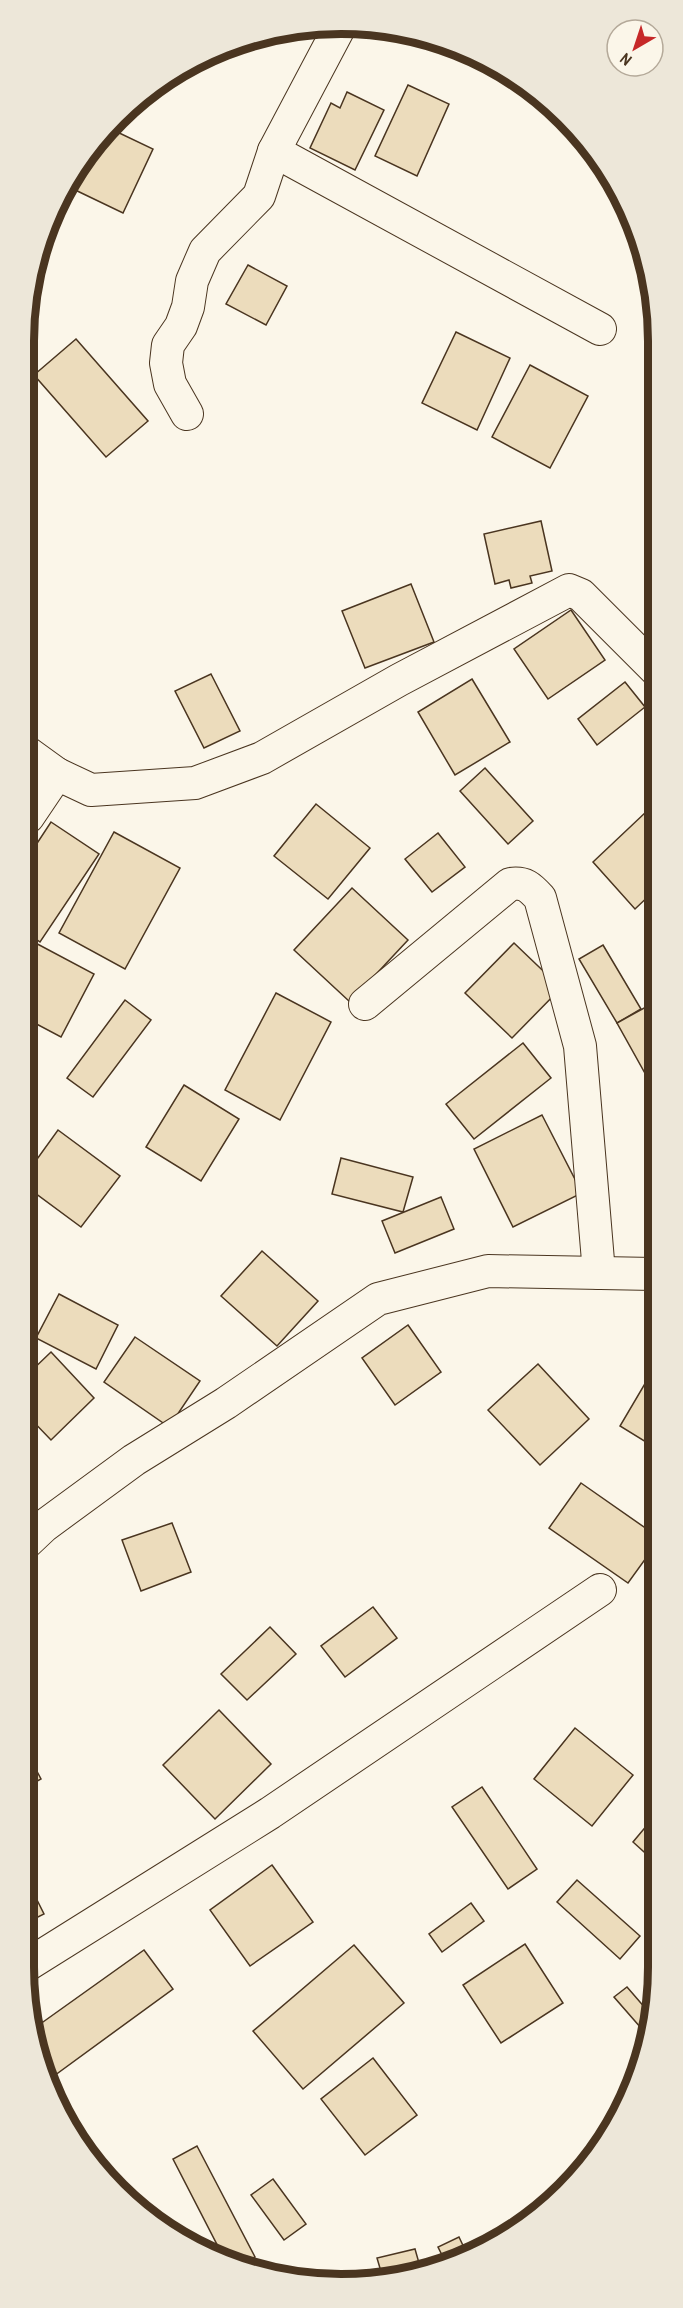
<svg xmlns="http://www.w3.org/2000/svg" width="683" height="2308" font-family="'Archivo Narrow',sans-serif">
  <rect width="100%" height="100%" fill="#fbf6e9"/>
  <g fill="#ecdcbc" stroke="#4a3520" stroke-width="1.5">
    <polygon points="408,85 449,104 417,176 375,156"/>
    <polygon points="347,92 384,110 355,170 310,148 331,103 340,108"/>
    <polygon points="113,130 153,149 123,213 69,187 77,165"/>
    <polygon points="248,265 287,286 266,325 226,304"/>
    <polygon points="456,332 510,358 477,430 422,403"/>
    <polygon points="76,339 148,421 106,457 34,375"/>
    <polygon points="530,365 588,396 550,468 492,437"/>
    <polygon points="541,521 552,571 530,576 532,583 511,588 509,580 495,584 484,534"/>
    <polygon points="411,584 434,642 365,668 342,611"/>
    <polygon points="571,610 605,660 548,699 514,649"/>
    <polygon points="211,674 240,731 204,748 175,691"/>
    <polygon points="472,679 510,742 455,775 418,712"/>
    <polygon points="625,682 645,707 597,745 578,719"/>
    <polygon points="485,768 533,821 508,844 460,791"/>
    <polygon points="316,804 370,848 328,899 274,856"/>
    <polygon points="647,811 655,820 655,890 635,909 593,862"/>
    <polygon points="51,822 99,854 40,942 28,933 28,857"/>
    <polygon points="114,832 180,868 125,969 59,933"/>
    <polygon points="438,833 465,867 432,892 405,859"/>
    <polygon points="352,888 408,940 350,1002 294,950"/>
    <polygon points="28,939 94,974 61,1037 27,1019"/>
    <polygon points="514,943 561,988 512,1038 465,993"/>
    <polygon points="603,945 641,1009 617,1023 579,959"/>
    <polygon points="276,993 331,1022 280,1120 225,1090"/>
    <polygon points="125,1000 151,1020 93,1097 67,1078"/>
    <polygon points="655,1002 655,1082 651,1084 617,1023"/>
    <polygon points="523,1043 551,1078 474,1139 446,1104"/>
    <polygon points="184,1085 239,1119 201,1181 146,1147"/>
    <polygon points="542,1115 582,1193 513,1227 474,1149"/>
    <polygon points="58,1130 120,1176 81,1227 27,1187 27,1173"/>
    <polygon points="341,1158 413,1177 403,1212 332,1194"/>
    <polygon points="441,1197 454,1229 395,1253 382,1221"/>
    <polygon points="262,1251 318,1301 277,1346 221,1296"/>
    <polygon points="59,1294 118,1325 96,1369 36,1338"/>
    <polygon points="408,1325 441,1372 395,1405 362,1358"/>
    <polygon points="135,1337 200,1381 169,1427 104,1382"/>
    <polygon points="51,1352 94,1398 51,1440 26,1414 26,1376"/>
    <polygon points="538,1364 589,1419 540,1465 488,1410"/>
    <polygon points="653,1370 654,1370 654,1447 620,1426"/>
    <polygon points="581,1483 654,1534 654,1547 628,1583 549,1528"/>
    <polygon points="172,1523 191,1572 141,1591 122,1540"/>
    <polygon points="373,1607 397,1638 345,1677 321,1646"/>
    <polygon points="270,1627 296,1654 247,1700 221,1674"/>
    <polygon points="219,1710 271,1764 215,1819 163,1765"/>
    <polygon points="575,1728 633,1775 592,1826 534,1779"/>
    <polygon points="25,1749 41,1779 25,1788"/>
    <polygon points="482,1787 537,1869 508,1889 452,1807"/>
    <polygon points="653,1818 653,1860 633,1842"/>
    <polygon points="272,1865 313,1922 250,1966 210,1910"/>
    <polygon points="24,1874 44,1914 24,1924"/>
    <polygon points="577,1880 640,1936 620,1959 557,1902"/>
    <polygon points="471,1903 484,1921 442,1952 429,1934"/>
    <polygon points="525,1944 563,2003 501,2043 463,1985"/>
    <polygon points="354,1945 404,2003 303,2089 253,2031"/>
    <polygon points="144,1950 173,1989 47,2081 36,2027"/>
    <polygon points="627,1987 653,2017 653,2028 648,2036 614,1997"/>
    <polygon points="373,2058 417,2115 365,2155 321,2099"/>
    <polygon points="197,2146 255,2257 244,2263 224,2258 173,2159"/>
    <polygon points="273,2179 306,2224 284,2240 251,2195"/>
    <polygon points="459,2237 467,2254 447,2265 438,2247"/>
    <polygon points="415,2249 421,2270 382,2275 377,2258"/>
  </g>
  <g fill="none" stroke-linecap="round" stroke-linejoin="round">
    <defs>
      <g id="minor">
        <polyline points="274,151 600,329"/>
        <polyline points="187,414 170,384 166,363 168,345 181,326 188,307 192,281 205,251 259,196 274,151 338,30"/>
        <polyline points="28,753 57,774"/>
        <polyline points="28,817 57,774 91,790 195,783 262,758 399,680 569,590 581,595 656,670"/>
        <path d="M365,1004L510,884C525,882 530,887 540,898L580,1046L599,1273"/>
        <polyline points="26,1543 44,1526 134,1460 226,1403 378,1299 488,1271 654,1274"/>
        <polyline points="24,1967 270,1813 600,1590"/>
      </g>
    </defs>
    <use href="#minor" stroke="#4a3520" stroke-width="34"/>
    <use href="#minor" stroke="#fbf6e9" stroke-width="32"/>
  </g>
  <path d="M0 0H683V2308H0ZM341 34H341A307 307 0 0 1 648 341V1967A307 307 0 0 1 341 2274H341A307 307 0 0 1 34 1967V341A307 307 0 0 1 341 34Z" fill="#ede7d9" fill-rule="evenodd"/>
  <path fill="none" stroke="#4a3520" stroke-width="8" d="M341 34H341A307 307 0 0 1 648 341V1967A307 307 0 0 1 341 2274H341A307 307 0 0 1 34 1967V341A307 307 0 0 1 341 34Z"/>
  <g transform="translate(635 48) rotate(219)"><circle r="28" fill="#fbf6e9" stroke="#b4a999" stroke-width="1.5"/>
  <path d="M0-4.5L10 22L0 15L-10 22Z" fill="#c62828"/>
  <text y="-9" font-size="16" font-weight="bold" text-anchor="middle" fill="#4a3520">N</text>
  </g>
</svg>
